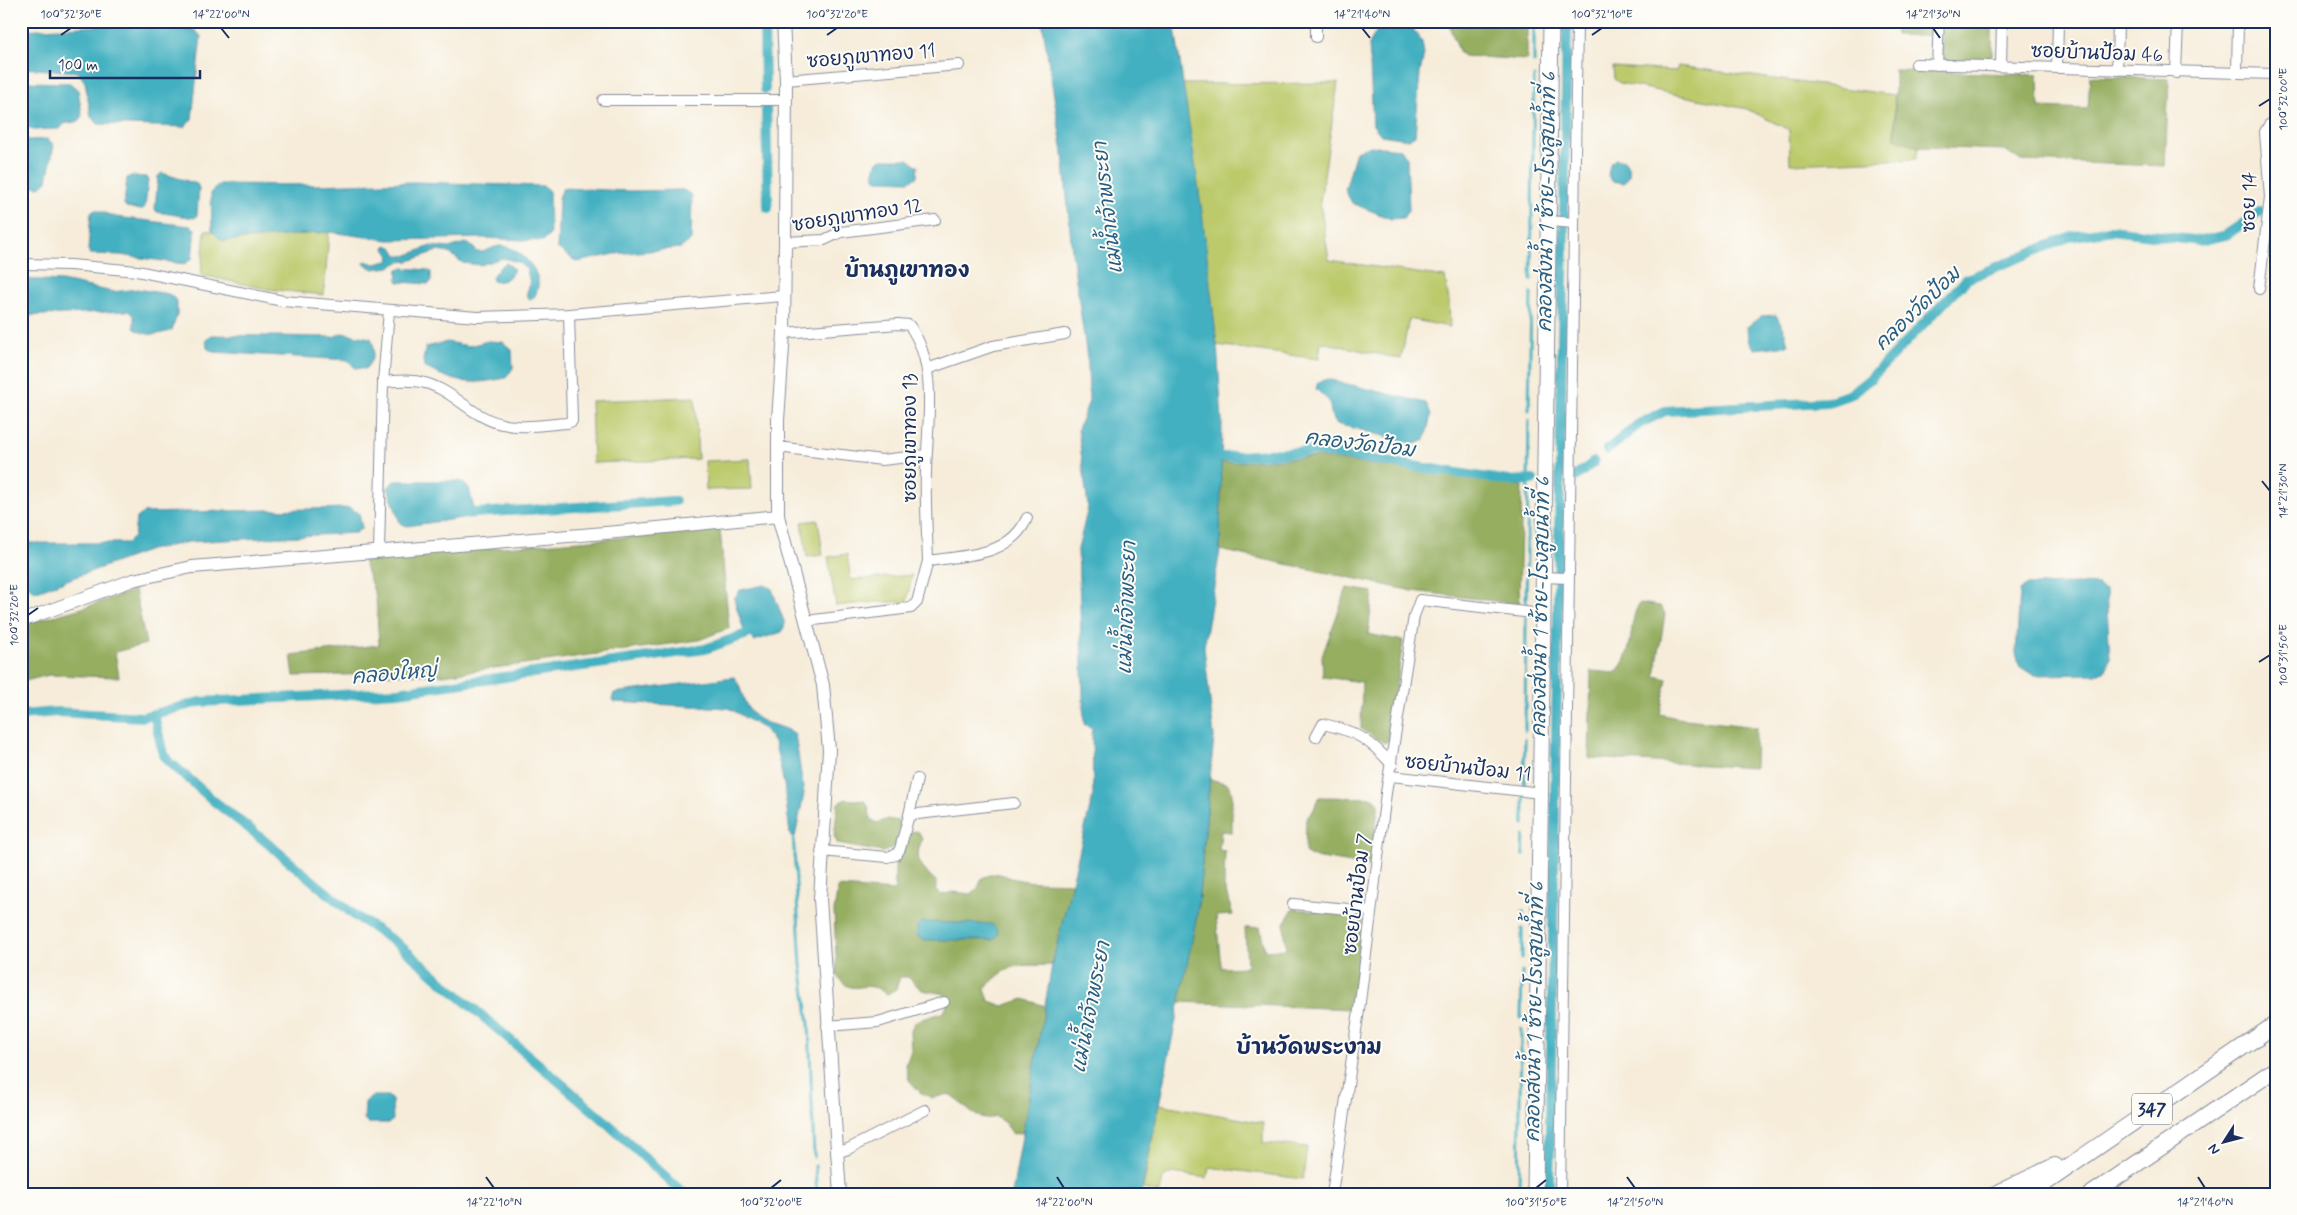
<svg xmlns="http://www.w3.org/2000/svg" width="2297" height="1215" font-family="Mynerve,'Playpen Sans Thai',sans-serif">
  <rect width="100%" height="100%" fill="#fdfcf7"/>
  <filter id="ink" filterUnits="userSpaceOnUse"><feTurbulence type="fractalNoise" baseFrequency=".02" numOctaves="2"/><feDisplacementMap in="SourceGraphic" scale="10" xChannelSelector="R" yChannelSelector="G"/><feConvolveMatrix kernelMatrix="1 2 1 2 8 2 1 2 1" color-interpolation-filters="sRGB"/></filter>
  <filter id="wash" filterUnits="userSpaceOnUse"><feTurbulence type="fractalNoise" baseFrequency=".0096" numOctaves="4" result="noise"/><feDisplacementMap in="SourceGraphic" scale="20" xChannelSelector="R" yChannelSelector="G"/><feGaussianBlur stdDeviation="1.12" result="paint"/><feColorMatrix in="noise" values="0 0 0 0 0 0 0 0 0 0 0 0 0 0 0 0 0 1.4 0 .05"/><feComposite in="paint" operator="in"/></filter>
  <g filter="url(#wash)">
    <rect width="100%" height="100%" fill="#f6ecd9"/>
    <g fill="#bcca6c" stroke="#6c7c65">
      <polygon points="1678,66 1894,95 1895,138 1919,147 1916,159 1790,164 1789,130 1747,109 1620,83 1614,79 1613,67 1676,71"/>
      <polygon points="1338,83 1320,202 1329,260 1445,277 1449,301 1450,327 1409,319 1401,359 1321,342 1319,359 1217,345 1183,84"/>
      <polygon points="205,230 212,231 223,241 329,232 324,295 267,289 201,275"/>
      <polygon points="695,397 698,459 593,463 591,401"/>
      <polygon points="750,459 752,489 706,490 705,461"/>
      <polygon points="818,520 823,555 807,557 802,522"/>
      <polygon points="847,554 851,580 912,575 907,602 874,602 836,606 828,557"/>
      <polygon points="1159,1104 1263,1123 1263,1143 1307,1147 1303,1179 1209,1167 1207,1178 1172,1173 1163,1178 1160,1193 1143,1189"/>
    </g>
    <g fill="#95ae60" stroke="#586e5f">
      <polygon points="1447,21 1527,21 1527,60 1464,56 1460,53"/>
      <polygon points="1896,21 1928,21 1927,36 1896,35"/>
      <polygon points="1943,21 1992,21 1992,62 1941,61"/>
      <polygon points="1895,70 2038,75 2039,107 2088,109 2090,76 2169,79 2165,166 2021,161 2005,150 1919,147 1895,138"/>
      <polygon points="1317,457 1522,486 1519,604 1413,591 1220,550 1220,463"/>
      <polygon points="720,530 729,628 699,640 443,675 384,674 294,676 291,655 379,645 376,597 362,558"/>
      <polygon points="1347,588 1373,592 1368,634 1403,641 1388,741 1384,743 1361,729 1362,682 1323,677 1322,656"/>
      <polygon points="135,590 146,644 115,652 119,677 49,675 21,682 21,625 86,607"/>
      <path d="M1640,603L1660,606L1665,614L1655,676L1667,679L1660,714L1677,718L1756,727L1755,768L1589,758L1591,671L1615,673C1637,652 1627,620 1640,603Z"/>
      <polygon points="1210,779 1228,784 1232,794 1232,832 1221,831 1219,850 1225,851 1224,886 1233,915 1216,916 1221,968 1247,967 1245,928 1260,927 1265,951 1286,949 1284,923 1293,909 1363,915 1352,1009 1178,1002 1197,915"/>
      <polygon points="1319,797 1374,798 1379,803 1370,866 1309,856 1305,852 1306,819 1313,811"/>
      <polygon points="846,799 865,801 868,806 871,819 877,823 888,819 898,821 900,828 895,847 883,852 838,844 834,836 838,803"/>
      <path d="M914,831L919,832L922,840C913,860 921,868 936,881V889L941,895L953,892L971,894L978,888L982,878C1002,869 1002,877 1020,880C1036,883 1055,882 1072,883L1052,965C1015,966 1012,961 985,988L989,1001L1003,1006L1024,999L1045,1006L1023,1132L1013,1134L1005,1123L996,1117C972,1123 965,1102 948,1094L933,1098L921,1093L909,1080L906,1065L911,1050L910,1031L916,1021L942,1013L947,1006L945,994L922,990L908,977H900L896,989L887,994C883,992 877,987 873,987C856,984 852,995 837,976L834,911L838,887L895,891V862L902,854L909,834Z"/>
    </g>
    <g fill="#43b0c1" stroke="#2f7090">
      <polygon points="1042,21 1174,21 1202,212 1217,345 1222,421 1220,550 1204,647 1214,737 1197,915 1141,1194 1012,1194 1052,965 1093,795 1092,729 1084,724 1078,549 1088,507 1078,429 1089,401 1088,365 1072,252 1063,153"/>
      <polygon points="1392,24 1411,26 1422,42 1424,54 1420,73 1415,135 1408,139 1381,135 1373,125 1369,44 1376,32"/>
      <polygon points="97,26 193,29 201,36 192,119 185,127 98,124 91,117 85,82 78,72 21,68 21,30"/>
      <polygon points="24,82 70,83 78,90 82,115 79,121 64,124 60,129 33,130 27,126 21,89"/>
      <polygon points="21,134 29,140 48,139 54,145 47,181 40,187 21,185"/>
      <polygon points="1371,146 1401,149 1407,158 1409,209 1403,218 1391,219 1352,203 1345,190 1356,151"/>
      <polygon points="882,159 908,159 918,166 917,177 909,181 877,180 873,176 876,163"/>
      <path d="M1615,159L1625,161C1631,170 1631,175 1624,183L1612,181L1608,176L1610,164Z"/>
      <polygon points="162,173 197,184 199,188 197,215 195,218 157,212 155,209 158,176"/>
      <polygon points="131,176 146,177 148,180 145,207 141,210 126,207 124,204 127,178"/>
      <polygon points="414,182 543,186 549,191 550,235 543,241 483,238 388,240 329,232 223,241 212,231 211,192 220,184 315,185"/>
      <polygon points="563,188 628,191 683,190 692,195 691,240 681,248 615,254 577,262 557,248 559,198"/>
      <polygon points="96,210 116,217 190,226 195,229 192,259 184,264 120,255 90,254 88,250 91,212"/>
      <path d="M465,243L469,244L478,252C487,253 493,245 504,246C518,248 537,267 538,281C539,286 537,291 535,296L530,299L526,296L530,283L527,270L518,262L503,258L480,265L463,263L449,253L437,251L409,261L399,262L390,267L374,269L364,264L365,261L375,264L388,261L390,256L384,247L386,245L392,247L397,255L405,256L431,246L449,248Z"/>
      <path d="M507,263L514,269C510,279 505,281 494,282L492,278C494,272 501,265 507,263Z"/>
      <polygon points="402,268 428,270 431,272 431,282 428,284 399,282 397,281 398,269"/>
      <path d="M21,279L62,281L113,292L137,289L169,294L177,301V315L172,330C160,335 145,337 134,328V316L128,311L21,316Z"/>
      <polygon points="1776,315 1785,333 1788,345 1755,349 1748,341 1747,327 1761,316"/>
      <path d="M342,333L371,338C376,349 374,360 365,369L355,368L348,360L213,352L207,348L206,340L211,335L333,337Z"/>
      <path d="M488,341L503,342L512,350L513,368L506,378C469,385 458,384 424,367L423,360L426,347L447,342L469,346Z"/>
      <polygon points="1327,379 1426,403 1431,415 1425,440 1415,444 1337,424 1332,418 1329,401 1316,389 1318,382"/>
      <polygon points="394,481 460,481 469,488 474,509 470,517 407,526 400,523 388,487"/>
      <path d="M350,508L359,513L362,528L355,533L188,542L150,550L34,592C21,582 21,558 21,543H127L134,537L136,519L143,513Z"/>
      <polygon points="2078,584 2098,585 2106,591 2110,658 2106,670 2096,674 2033,675 2019,666 2016,653 2020,591 2027,585"/>
      <polygon points="765,585 772,589 785,624 782,632 754,641 744,631 734,599 740,590"/>
      <path d="M734,677C742,686 742,702 751,712C763,727 784,724 795,734L804,794L795,837H791L790,834L784,784L775,744L764,729L729,708L615,702L612,700L614,693Z"/>
      <polygon points="922,922 992,924 997,929 998,935 993,940 924,940 917,936 917,926"/>
      <polygon points="373,1096 388,1096 392,1100 393,1120 389,1123 368,1123 364,1119 365,1102"/>
    </g>
    <g fill="none" stroke-linecap="round" stroke-linejoin="round">
      <g stroke="#43b0c1" stroke-width="3">
        <polyline points="1534,62 1534,21"/>
        <polyline points="1531,280 1534,77"/>
        <polyline points="1529,410 1531,293"/>
        <polyline points="1526,606 1529,420"/>
        <polyline points="1525,731 1526,617"/>
        <polyline points="1524,787 1525,739"/>
        <polyline points="1524,824 1524,795"/>
        <polyline points="793,833 801,965 809,1024 814,1157"/>
        <polyline points="1523,855 1524,836"/>
        <polyline points="1523,920 1523,911"/>
        <polyline points="1522,958 1522,929"/>
        <polyline points="1521,1018 1522,971"/>
        <polyline points="815,1166 817,1194"/>
        <polyline points="1519,1194 1521,1029"/>
      </g>
      <g stroke="#43b0c1" stroke-width="10">
        <polyline points="764,21 765,89"/>
        <polyline points="766,103 768,208"/>
        <polyline points="1607,450 1639,424 1665,411 1828,402 1851,394 1871,378 1967,279 2069,237 2111,230 2200,241 2226,235 2260,212"/>
        <polyline points="1207,458 1317,451 1508,481 1533,480"/>
        <polyline points="1575,477 1594,462"/>
        <polyline points="459,514 675,501"/>
        <polyline points="154,714 163,754 168,761"/>
        <polyline points="21,715 57,712 142,717 200,702 398,692 705,649 758,630"/>
        <polyline points="173,765 215,802 255,833 354,915 398,944 604,1120 684,1194"/>
        <polyline points="1549,1194 1567,21"/>
      </g>
    </g>
  </g>
  <g filter="url(#ink)">
    <g fill="none" stroke-linecap="round" stroke-linejoin="round">
      <defs>
        <g id="minor">
          <polyline points="1316,37 1316,21"/>
          <polyline points="1916,64 2276,74"/>
          <polyline points="1937,65 1939,21"/>
          <polyline points="2001,66 2002,21"/>
          <polyline points="2057,68 2058,21"/>
          <polyline points="2117,70 2118,21"/>
          <polyline points="2176,73 2178,21"/>
          <polyline points="2237,73 2238,21"/>
          <polyline points="786,80 959,65"/>
          <polyline points="603,100 785,100"/>
          <polyline points="1549,221 1574,223"/>
          <polyline points="785,242 824,240 841,232 935,220"/>
          <polyline points="21,264 71,265 137,271 283,301 477,317 569,314 783,296"/>
          <polyline points="2259,289 2270,197 2265,132 2269,125 2276,121"/>
          <path d="M784,333L898,324L909,325C939,365 927,425 926,472C925,501 927,531 928,561"/>
          <polyline points="927,369 993,346 1065,334"/>
          <path d="M383,382C396,381 411,379 425,383C453,390 473,418 502,424C523,429 547,424 567,423L572,421L569,314"/>
          <polyline points="778,447 882,460 926,455"/>
          <polyline points="379,551 383,382 389,311"/>
          <polyline points="1543,577 1568,578"/>
          <path d="M806,621L911,608L917,602L928,561C965,555 1010,557 1027,518"/>
          <path d="M1316,737L1323,724C1355,731 1370,739 1392,765"/>
          <polyline points="1391,776 1541,793"/>
          <polyline points="909,815 917,779"/>
          <polyline points="821,851 887,857 896,855 900,849 909,815 1014,803"/>
          <polyline points="1293,904 1371,911"/>
          <polyline points="827,1026 878,1022 944,1002"/>
          <polyline points="836,1153 848,1149 925,1110"/>
          <polyline points="1332,1194 1359,1010 1386,793 1414,616 1420,600 1542,614"/>
          <polyline points="1560,1194 1577,21"/>
        </g>
        <g id="tertiary">
          <polyline points="783,21 786,80 785,242 784,333 778,420 778,516 823,685 829,750 820,899 840,1194"/>
          <polyline points="21,621 133,580 192,567 617,532 778,516"/>
        </g>
        <polyline id="secondary" points="1535,1194 1551,21"/>
        <g id="primary">
          <polyline points="1996,1194 2055,1166"/>
          <polyline points="2029,1194 2276,1024"/>
          <polyline points="2092,1194 2276,1069"/>
        </g>
      </defs>
      <use href="#minor" stroke="#888e9c" stroke-width="12"/>
      <use href="#tertiary" stroke="#888e9c" stroke-width="14"/>
      <use href="#secondary" stroke="#888e9c" stroke-width="17"/>
      <use href="#primary" stroke="#888e9c" stroke-width="18"/>
      <use href="#minor" stroke="#fff" stroke-width="10"/>
      <use href="#tertiary" stroke="#fff" stroke-width="12"/>
      <use href="#secondary" stroke="#fff" stroke-width="15"/>
      <use href="#primary" stroke="#fff" stroke-width="16"/>
    </g>
  </g>
  <path fill="none" stroke="#1b2f5e" stroke-width="2" d="M221,28L229,38M1362,28L1370,38M1933,28L1940,38M61,35L71,28M827,35L837,28M1592,35L1602,28M2259,106L2270,99M2262,481L2270,491M28,615L38,608M2259,662L2270,655M486,1177L494,1188M1057,1177L1064,1188M1627,1177L1635,1188M2198,1177L2205,1188M771,1188L781,1180M1536,1188L1546,1180"/>
  <g text-anchor="middle" stroke-width="4" stroke-linejoin="round" paint-order="stroke">
    <rect fill="#fdfcf7" stroke="#5f6c8c" stroke-width="1" x="2132" y="1093.5" width="40" height="31" rx="4"/>
    <g font-size="18" font-weight="bold" fill="#1b2f5e">
      <text x="2152" y="1115">347</text>
    </g>
    <g font-size="19" fill="#1b2f5e" stroke="#fdfcf7">
      <text transform="translate(2097 52) rotate(2)" y="7">ซอยบ้านป้อม 46</text>
      <text transform="translate(871 55) rotate(-5)" y="7">ซอยภูเขาทอง 11</text>
      <text transform="translate(2248 202) rotate(-89)" y="7">ซอย 14</text>
      <text transform="translate(857 214) rotate(-9)" y="7">ซอยภูเขาทอง 12</text>
      <text transform="translate(909 438) rotate(-90)" y="7">ซอยภูเขาทอง 13</text>
      <text transform="translate(1468 767) rotate(6)" y="7">ซอยบ้านป้อม 11</text>
      <text transform="translate(1356 894) rotate(-83)" y="7">ซอยบ้านป้อม 7</text>
    </g>
    <g font-size="20" font-style="italic" fill="#295c81" stroke="#fdfcf7">
      <text transform="translate(1546 202) rotate(-89)" y="7">คลองส่งน้ำ 1 ซ้าย-โรงสูบน้ำที่ 6</text>
      <text transform="translate(1107 208) rotate(-97)" y="7">แม่น้ำเจ้าพระยา</text>
      <text transform="translate(1917 308) rotate(-44)" y="7">คลองวัดป้อม</text>
      <text transform="translate(1360 443) rotate(7)" y="7">คลองวัดป้อม</text>
      <text transform="translate(1540 607) rotate(-89)" y="7">คลองส่งน้ำ 1 ซ้าย-โรงสูบน้ำที่ 6</text>
      <text transform="translate(1126 608) rotate(-88)" y="7">แม่น้ำเจ้าพระยา</text>
      <text transform="translate(394 673) rotate(-5)" y="7">คลองใหญ่</text>
      <text transform="translate(1090 1007) rotate(-79)" y="7">แม่น้ำเจ้าพระยา</text>
      <text transform="translate(1534 1012) rotate(-89)" y="7">คลองส่งน้ำ 1 ซ้าย-โรงสูบน้ำที่ 6</text>
    </g>
    <g font-size="21" font-weight="bold" fill="#1b2f5e" stroke="#fdfcf7">
      <text x="907" y="277">บ้านภูเขาทอง</text>
      <text x="1309" y="1054">บ้านวัดพระงาม</text>
    </g>
  </g>
  <rect width="2297" height="1215" fill="none" stroke="#fdfcf7" stroke-width="55"/>
  <g transform="translate(2224 1142) rotate(234)" stroke="#fdfcf7" stroke-width="4" paint-order="stroke">
  <path d="M0-4L9 19L0 12L-9 19Z" fill="#1b2f5e"/>
  <text y="-8" font-size="14" font-weight="bold" text-anchor="middle" fill="#1b2f5e">N</text>
  </g>
  <path d="M50 70v8h150v-8" fill="none" stroke="#1b2f5e" stroke-width="2.5"/>
  <text x="58" y="70" font-size="15" fill="#1b2f5e" stroke="#fdfcf7" stroke-width="4" paint-order="stroke">100 m</text>
  <rect x="28" y="28" width="2242" height="1160" fill="none" stroke="#1b2f5e" stroke-width="2"/>
  <g font-size="12" text-anchor="middle" fill="#1b2f5e">
    <text x="71" y="18">100°32'30"E</text>
    <text x="221" y="18">14°22'00"N</text>
    <text x="837" y="18">100°32'20"E</text>
    <text x="1362" y="18">14°21'40"N</text>
    <text x="1602" y="18">100°32'10"E</text>
    <text x="1933" y="18">14°21'30"N</text>
    <text transform="translate(2283 99) rotate(-90)" y="4">100°32'00"E</text>
    <text transform="translate(2283 491) rotate(-90)" y="4">14°21'30"N</text>
    <text transform="translate(14 615) rotate(-90)" y="4">100°32'20"E</text>
    <text transform="translate(2283 655) rotate(-90)" y="4">100°31'50"E</text>
    <text x="494" y="1206">14°22'10"N</text>
    <text x="771" y="1206">100°32'00"E</text>
    <text x="1064" y="1206">14°22'00"N</text>
    <text x="1536" y="1206">100°31'50"E</text>
    <text x="1635" y="1206">14°21'50"N</text>
    <text x="2205" y="1206">14°21'40"N</text>
  </g>
</svg>
